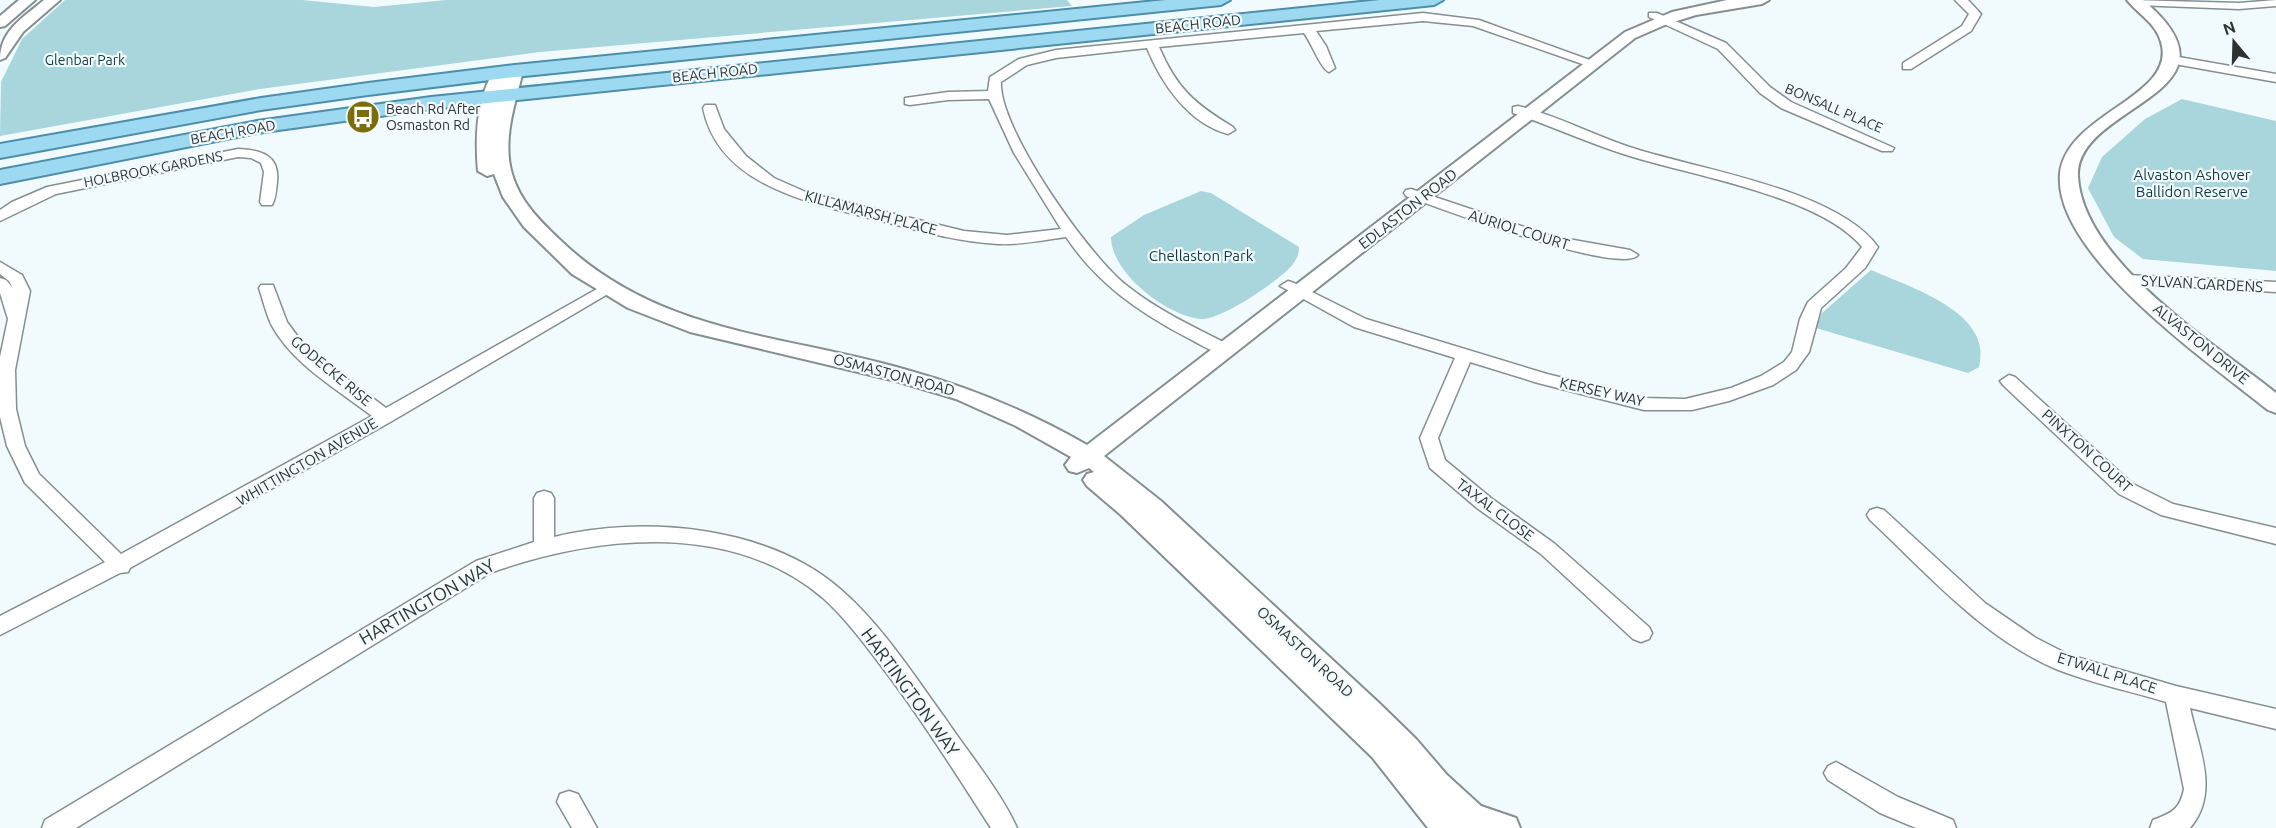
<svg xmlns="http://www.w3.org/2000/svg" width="2276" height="828" font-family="Ubuntu,sans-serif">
  <rect width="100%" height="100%" fill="#f1fbfd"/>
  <g fill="#a9d5dc">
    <polygon points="65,0 302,0 374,7 446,0 1067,0 1072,6 540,52 260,89 0,136 1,82 22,39"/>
    <polygon points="2182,99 2276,121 2276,271 2143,259 2114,237 2088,188 2102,157 2145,119"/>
    <path d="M1201,191L1211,193L1299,247C1299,253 1297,259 1293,264C1282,279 1219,322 1200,319C1166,315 1111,273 1111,237L1144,215Z"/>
    <path d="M1871,270C1909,287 1994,312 1979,367L1968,373L1816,328L1822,313Z"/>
  </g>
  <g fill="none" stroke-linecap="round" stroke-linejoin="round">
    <defs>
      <g id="minor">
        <polygon points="1955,0 1968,0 1981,14 1971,31 1911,69 1903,69 1903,63 1962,26 1969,14"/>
        <polygon points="2132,0 2239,3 2276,0 2276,6 2239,9 2136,5 2132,4"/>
        <path d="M1423,13L1479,20L1598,63L1596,66H1588L1473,26L1423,21L1316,31L1326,46L1335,68L1329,72C1321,69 1311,42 1304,33L1159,47C1177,89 1195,104 1233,127L1235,130L1228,134C1189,124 1161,83 1147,48L1056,58L1027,65L1001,82C998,128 1089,256 1126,285C1157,310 1194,327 1229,345L1231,349L1223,354C1210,351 1198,343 1186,337C1137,311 1097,283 1066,237C1044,240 1021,245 998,244C957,242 917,230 877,220C812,203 719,187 703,108L705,105H715L724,129L746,156L774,178L808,193L964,231L1007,235L1061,229L1014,153L989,99L948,100L910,105L905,104V98L948,92L988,91L990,77L1019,59L1056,50Z"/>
        <polygon points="1649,13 1657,13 1726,43 1770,87 1791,102 1894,148 1892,151 1882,151 1781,108 1760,93 1718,49 1649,17"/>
        <polygon points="2173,56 2276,74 2276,82 2169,63 2167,60"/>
        <path d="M1518,106C1560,116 1598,138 1639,150C1704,170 1838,191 1878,247L1865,268L1821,308L1809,352L1796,370L1773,385L1729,401L1692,410H1644L1538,383L1470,362L1438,438L1445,460L1491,498L1555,544L1649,627L1652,633L1649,639L1641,642L1633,639L1541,554L1477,508L1430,468L1420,438L1455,358L1354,327L1280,286L1288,281L1294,283L1366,319L1547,374L1644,398L1685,399L1731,388L1761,376L1784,362L1792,352L1800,319L1808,302L1846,268L1862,247C1820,196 1693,176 1630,156C1590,144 1552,126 1513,113V107Z"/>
        <path d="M238,149C261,150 280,155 277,182C276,190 276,198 272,205H262L260,202L264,172L261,163L251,158L238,157L56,194L0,221V210L12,202L47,187Z"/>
        <path d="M1411,189L1551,236L1630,250L1638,255C1620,276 1436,207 1406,196L1404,193L1406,190Z"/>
        <path d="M0,262L22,275L30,291L15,370L16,409L25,446L39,474L121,554L372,416C337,389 292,364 271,324C266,313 263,300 259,288L261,285H273L287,322L301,341L326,363L386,408L604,285H616L618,288L392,421L130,568L128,572L120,573L0,635V616L105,562L25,483L7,446L0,417V357L8,319L0,293V278L6,280L13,288L9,281L0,274Z"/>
        <polygon points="2127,275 2276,282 2276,292 2121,283 2119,280 2121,277"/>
        <polygon points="2009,375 2015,377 2133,484 2173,504 2276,528 2276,544 2161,515 2119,494 2003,385 2000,381"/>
        <path d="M544,491L551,493L554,498V537C644,515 767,526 839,588C881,624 913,674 945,718C967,751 1001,792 1017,828H991C956,774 921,718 882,667C864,643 845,618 823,598C731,520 595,535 490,573L76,828H42L45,820L476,561L534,542V498L537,493Z"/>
        <path d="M1877,508L1884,510L1985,603L2036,638L2069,655L2176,686L2276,709V729L2190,708C2199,749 2220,793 2190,828H2150L2153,820C2172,813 2180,809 2184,789L2166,702C2130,691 2091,683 2056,669C1983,638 1927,573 1870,520L1867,515L1870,510Z"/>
        <polygon points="1836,762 1898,797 1953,820 1956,828 1916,828 1880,813 1828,780 1824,773 1828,766"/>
        <polygon points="569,791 578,794 597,828 572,828 557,802 560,794"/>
      </g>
      <g id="tertiary">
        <polygon points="19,0 35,0 5,26 0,27 0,16"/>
        <path d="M44,0H60L23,32L5,58L0,60C0,30 23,18 44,0Z"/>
        <path d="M1727,0H1769L1762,4L1696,15L1667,24L1635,38L1104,456L1161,501L1379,703L1416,739L1447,775L1481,806L1516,818L1520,828H1428L1372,757L1121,515L1087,486L1083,480L1087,474L1094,472L1089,468L1077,473L1069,471L1065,465L1071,457L1016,426L956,399L896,381L690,332L628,308L572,274L524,227L503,197L494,174L487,176L478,171C475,137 476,98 495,69L521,68L523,71C515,104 502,140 512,174C520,201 539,220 559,239C658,335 783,334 907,370C971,388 1030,412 1087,445L1625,32L1672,12Z"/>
        <path d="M2127,0H2143C2255,94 2075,104 2078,176C2082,261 2215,344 2276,393V413L2268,410C2211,364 2053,255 2060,174C2066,113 2178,97 2161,42C2156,23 2138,14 2127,0Z"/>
      </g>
      <g id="primary">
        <polygon points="1166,0 1230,0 1221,5 515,77 368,95 261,110 0,158 0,144 261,98 368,83 515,65"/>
        <polygon points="1380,0 1443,0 1434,5 431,109 257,133 0,184 0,170 257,121 431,97"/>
      </g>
    </defs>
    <use href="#minor" stroke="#858e90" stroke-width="3"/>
    <use href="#tertiary" stroke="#858e90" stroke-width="4"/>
    <use href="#primary" stroke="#4d8eaa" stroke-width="4"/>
    <use href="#minor" fill="#fff" fill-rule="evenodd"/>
    <use href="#tertiary" fill="#fff" fill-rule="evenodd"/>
    <use href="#primary" fill="#9ed9f2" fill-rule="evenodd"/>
  </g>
  <defs>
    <symbol id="bus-disc" viewBox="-11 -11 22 22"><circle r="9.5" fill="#7a6d0a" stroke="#f1fbfd"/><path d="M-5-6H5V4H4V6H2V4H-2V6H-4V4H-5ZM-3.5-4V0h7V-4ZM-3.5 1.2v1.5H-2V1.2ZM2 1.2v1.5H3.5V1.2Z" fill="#fff"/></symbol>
  </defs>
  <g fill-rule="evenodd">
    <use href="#bus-disc" x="344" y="98" width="38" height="38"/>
  </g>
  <g text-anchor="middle" stroke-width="4.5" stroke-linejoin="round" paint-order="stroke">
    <g font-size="14" fill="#2e3232" stroke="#f1fbfd">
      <text transform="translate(1198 24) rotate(-6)" y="5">BEACH ROAD</text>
      <text transform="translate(715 73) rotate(-6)" y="5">BEACH ROAD</text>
      <text transform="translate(1834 108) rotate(23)" y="5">BONSALL PLACE</text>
      <text transform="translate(233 132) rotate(-10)" y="5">BEACH ROAD</text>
      <text transform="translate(153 169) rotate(-11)" y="5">HOLBROOK GARDENS</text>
    </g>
    <g font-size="14" fill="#113a40" stroke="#f1fbfd">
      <text x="85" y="65">Glenbar Park</text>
    </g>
    <g font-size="14" fill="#2e3232" stroke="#f1fbfd" text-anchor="start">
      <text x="386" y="114">Beach Rd After<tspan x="386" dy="16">Osmaston Rd</tspan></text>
    </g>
    <g font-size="15" fill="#113a40" stroke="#f1fbfd">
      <text x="2192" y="180">Alvaston Ashover<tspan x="2192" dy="17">Ballidon Reserve</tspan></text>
      <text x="1201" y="261">Chellaston Park</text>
    </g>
    <g font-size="15" fill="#2e3232" stroke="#f1fbfd">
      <text transform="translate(1408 209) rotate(-38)" y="5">EDLASTON ROAD</text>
      <text transform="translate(871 213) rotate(15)" y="5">KILLAMARSH PLACE</text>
      <text transform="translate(1519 230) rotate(17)" y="5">AURIOL COURT</text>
      <text transform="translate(2202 284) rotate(3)" y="5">SYLVAN GARDENS</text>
      <text transform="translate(2201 344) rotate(39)" y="5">ALVASTON DRIVE</text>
      <text transform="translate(331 371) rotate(40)" y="5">GODECKE RISE</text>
      <text transform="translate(894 375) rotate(15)" y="5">OSMASTON ROAD</text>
      <text transform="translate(1602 392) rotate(13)" y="5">KERSEY WAY</text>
      <text transform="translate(2087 451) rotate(42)" y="5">PINXTON COURT</text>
      <text transform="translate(307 462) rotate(-30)" y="5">WHITTINGTON AVENUE</text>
      <text transform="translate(1495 510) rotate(37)" y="5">TAXAL CLOSE</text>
      <text transform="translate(1305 652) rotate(43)" y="5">OSMASTON ROAD</text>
      <text transform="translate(2107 673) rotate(18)" y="5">ETWALL PLACE</text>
    </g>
    <g font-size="18" fill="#2e3232" stroke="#f1fbfd">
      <text transform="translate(427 602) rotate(-30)" y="6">HARTINGTON WAY</text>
      <text transform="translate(910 692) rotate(54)" y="6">HARTINGTON WAY</text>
    </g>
  </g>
  <g transform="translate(2234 42) rotate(341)" stroke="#f1fbfd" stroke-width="4.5" paint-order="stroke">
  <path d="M0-4.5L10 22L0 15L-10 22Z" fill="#2e3232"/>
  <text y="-9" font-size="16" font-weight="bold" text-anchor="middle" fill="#2e3232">N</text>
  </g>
</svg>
